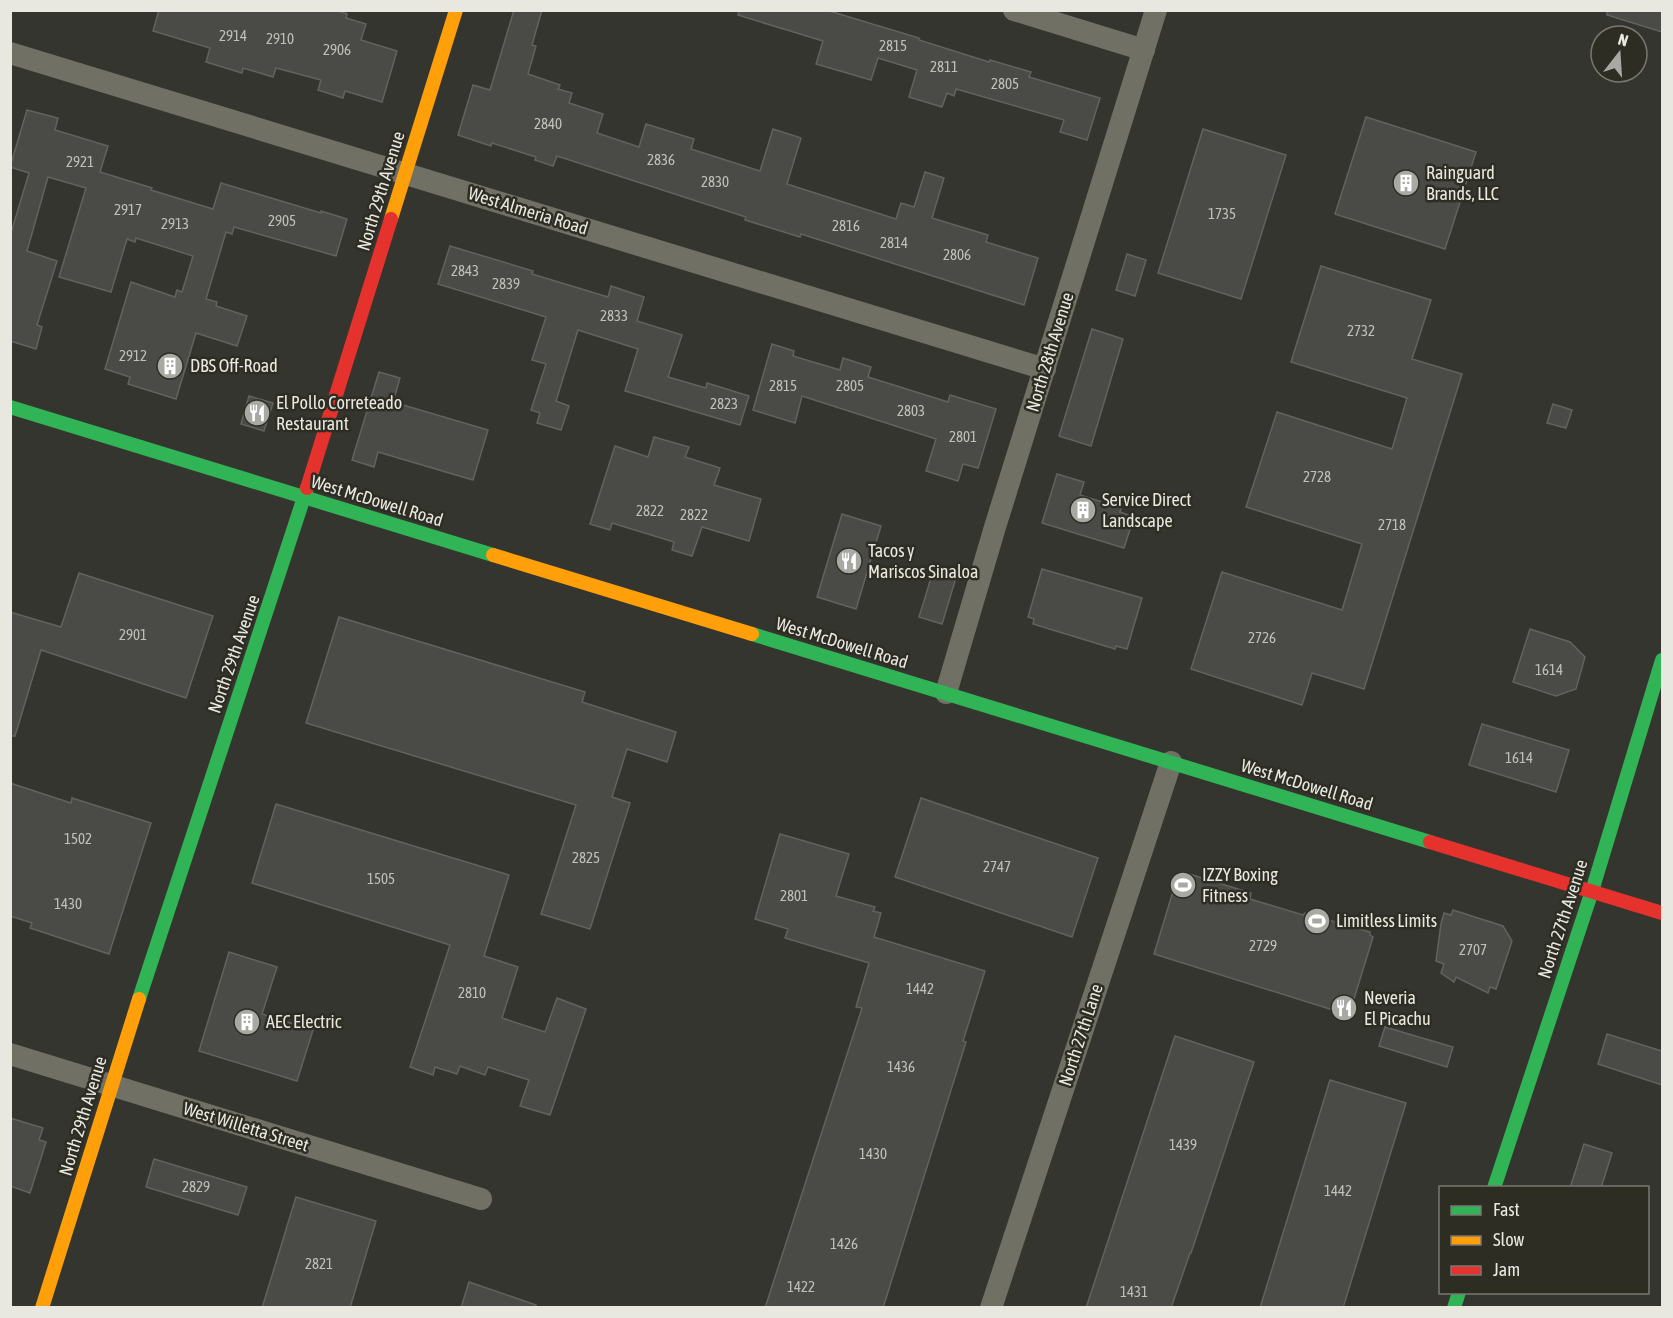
<svg xmlns="http://www.w3.org/2000/svg" width="1673" height="1318" font-family="'Asap Condensed',sans-serif">
  <rect width="100%" height="100%" fill="#353530"/>
  <g fill="#4a4a46" stroke="#62625e" stroke-width="1.5">
    <polygon points="159,10 336,10 347,14 346,18 366,24 361,40 397,51 382,102 345,91 343,98 318,90 321,80 276,68 273,77 243,68 242,73 206,62 210,48 153,31"/>
    <polygon points="514,10 542,10 532,45 536,46 528,74 560,85 558,89 572,93 569,103 603,114 597,133 639,147 646,124 694,139 691,149 760,171 773,129 801,138 787,184 896,219 901,203 914,207 925,172 944,178 932,218 988,235 986,242 1038,258 1024,305 801,234 800,237 745,220 746,217 557,156 553,166 535,160 536,157 492,143 491,146 458,135 473,85 490,90"/>
    <polygon points="739,10 826,10 919,38 919,40 989,62 990,60 1031,72 1029,77 1100,98 1087,140 1060,132 1064,120 956,89 954,96 947,93 942,107 909,97 917,70 878,58 871,80 816,64 823,41 738,15"/>
    <polygon points="1607,10 1662,10 1662,32 1607,15"/>
    <polygon points="27,110 58,118 55,130 108,146 100,172 152,188 151,190 213,209 221,183 321,213 321,211 347,219 336,256 234,227 232,234 226,232 206,299 217,302 216,306 247,316 237,346 196,333 176,399 128,384 130,377 105,369 131,282 175,297 177,290 182,292 193,256 136,238 135,242 127,239 111,292 59,277 86,188 48,177 27,251 57,261 37,325 42,327 36,349 10,341 10,236 29,173 10,167"/>
    <polygon points="1366,117 1476,152 1445,249 1335,214"/>
    <polygon points="1203,129 1286,155 1241,299 1158,273"/>
    <polygon points="450,246 533,271 532,274 608,297 611,286 644,297 637,321 682,335 668,377 706,388 707,383 749,396 740,425 625,391 638,349 578,330 556,401 569,406 561,430 537,423 540,413 531,410 546,364 532,360 546,317 438,284"/>
    <polygon points="1127,254 1146,260 1135,296 1116,290"/>
    <polygon points="1321,266 1431,300 1412,359 1462,374 1364,689 1312,673 1302,705 1191,669 1222,572 1342,610 1362,544 1246,507 1277,412 1392,449 1407,398 1291,362"/>
    <polygon points="1092,329 1123,339 1091,446 1059,436"/>
    <polygon points="772,344 794,351 793,356 840,370 843,358 871,367 868,377 948,402 950,395 996,409 978,468 963,464 958,481 926,471 936,439 802,396 795,423 753,410"/>
    <polygon points="379,372 400,378 393,402 488,430 473,480 378,452 374,467 352,460"/>
    <polygon points="249,396 273,403 264,431 241,424"/>
    <polygon points="1553,404 1572,410 1566,428 1547,423"/>
    <polygon points="654,437 689,447 685,457 720,468 714,485 761,499 749,541 702,527 692,556 672,550 674,542 612,523 610,530 590,524 615,446 648,457"/>
    <polygon points="1057,474 1084,482 1080,495 1121,508 1120,512 1134,517 1124,548 1042,523"/>
    <polygon points="842,514 881,526 856,609 817,597"/>
    <polygon points="935,565 958,571 942,624 919,617"/>
    <polygon points="1042,569 1142,598 1127,649 1116,646 1115,649 1033,624 1034,619 1028,617"/>
    <polygon points="79,573 213,616 186,698 41,650 15,736 10,736 10,612 61,627"/>
    <polygon points="339,617 585,692 582,702 676,732 667,762 627,749 612,797 630,803 590,929 541,914 576,805 306,723"/>
    <polygon points="1530,629 1570,642 1585,657 1576,689 1556,696 1513,682"/>
    <polygon points="1482,724 1569,750 1556,792 1469,765"/>
    <polygon points="10,783 71,803 72,798 151,823 109,954 30,928 32,923 10,916"/>
    <polygon points="921,798 1098,858 1072,937 895,877"/>
    <polygon points="276,804 509,875 484,956 518,967 502,1018 545,1032 557,998 586,1009 550,1115 520,1106 529,1080 488,1067 485,1075 460,1066 457,1074 435,1067 433,1075 410,1067 450,945 252,883"/>
    <polygon points="780,834 849,854 836,896 875,907 873,911 881,913 874,937 985,971 963,1041 966,1042 883,1308 765,1308 862,1008 856,1007 869,963 785,938 788,929 755,919"/>
    <polygon points="1183,872 1251,893 1250,899 1303,915 1305,913 1370,932 1370,935 1373,937 1349,1015 1154,954 1178,875 1182,876"/>
    <polygon points="1453,910 1503,926 1512,941 1496,989 1490,987 1488,993 1456,977 1454,982 1441,973 1444,964 1436,961 1441,924 1444,913 1451,915"/>
    <polygon points="229,952 277,967 262,1014 313,1030 297,1081 199,1051"/>
    <polygon points="1385,1027 1453,1047 1447,1067 1379,1046"/>
    <polygon points="1607,1034 1662,1051 1662,1085 1598,1064"/>
    <polygon points="1175,1036 1254,1062 1191,1253 1190,1253 1171,1308 1086,1308"/>
    <polygon points="1330,1080 1406,1103 1343,1308 1260,1308"/>
    <polygon points="10,1118 43,1128 39,1140 46,1142 30,1193 10,1186"/>
    <polygon points="1584,1144 1612,1153 1601,1188 1570,1188"/>
    <polygon points="154,1159 247,1187 238,1215 146,1187"/>
    <polygon points="296,1197 376,1221 350,1308 262,1308"/>
    <polygon points="469,1282 536,1305 535,1308 461,1308"/>
  </g>
  <g fill="none" stroke-linecap="round" stroke-linejoin="round">
    <g stroke="#717064" stroke-width="22">
      <polyline points="1014,10 1144,50"/>
      <polyline points="10,53 1045,369"/>
      <polyline points="946,693 995,527 1156,10"/>
      <polyline points="10,1054 481,1199"/>
      <polyline points="991,1308 1171,762"/>
    </g>
    <g stroke="#30b455" stroke-width="14">
      <polyline points="10,407 493,555"/>
      <polyline points="752,634 1430,842"/>
      <polyline points="139,999 307,488"/>
      <polyline points="1494,1188 1592,891 1662,660"/>
      <polyline points="1454,1308 1459,1292"/>
    </g>
    <g stroke="#ff9f0a" stroke-width="14">
      <polyline points="391,219 456,10"/>
      <polyline points="493,555 752,634"/>
      <polyline points="42,1308 139,999"/>
    </g>
    <g stroke="#e5322d" stroke-width="14">
      <polyline points="307,488 391,219"/>
      <polyline points="1430,842 1662,913"/>
    </g>
  </g>
  <defs>
    <symbol id="building-disc" viewBox="-11 -11 22 22"><circle r="9.5" fill="#a9a9a3" stroke="#2d2d24"/><path d="M-4-6H4V6H1V3H-1V6H-4ZM-2.5-4.3h1.7v1.8h-1.7ZM.8-4.3h1.7v1.8H.8ZM-2.5-1h1.7V.8h-1.7ZM.8-1h1.7V.8H.8Z" fill="#fff"/></symbol>
    <symbol id="restaurant-disc" viewBox="-11 -11 22 22"><circle r="9.5" fill="#a9a9a3" stroke="#2d2d24"/><path d="M-5-6h1v4h1v-4h1v4h1v-4h1v5L-1.5 .5V6h-2V.5L-5-1ZM5-6V6H3V1.5H1.5Q1.5-4 5-6Z" fill="#fff"/></symbol>
    <symbol id="stadium-disc" viewBox="-11 -11 22 22"><circle r="9.5" fill="#a9a9a3" stroke="#2d2d24"/><path d="M0-5a6.5 5 0 1 0 0 10a6.5 5 0 1 0 0-10ZM-3.5-1.8h7v3.6h-7Z" fill="#fff"/></symbol>
  </defs>
  <g fill-rule="evenodd">
    <use href="#building-disc" x="1391" y="168" width="30" height="30"/>
    <use href="#building-disc" x="155" y="351" width="30" height="30"/>
    <use href="#restaurant-disc" x="242" y="398" width="30" height="30"/>
    <use href="#building-disc" x="1068" y="495" width="30" height="30"/>
    <use href="#restaurant-disc" x="834" y="546" width="30" height="30"/>
    <use href="#stadium-disc" x="1168" y="870" width="30" height="30"/>
    <use href="#stadium-disc" x="1302" y="906" width="30" height="30"/>
    <use href="#restaurant-disc" x="1329" y="993" width="30" height="30"/>
    <use href="#building-disc" x="232" y="1007" width="30" height="30"/>
  </g>
  <g text-anchor="middle" stroke-width="5" stroke-linejoin="round" paint-order="stroke">
    <g font-size="15" fill="#c0c0ba">
      <text x="233" y="41">2914</text>
      <text x="280" y="44">2910</text>
      <text x="893" y="51">2815</text>
      <text x="337" y="55">2906</text>
      <text x="944" y="72">2811</text>
      <text x="1005" y="89">2805</text>
      <text x="548" y="129">2840</text>
      <text x="661" y="165">2836</text>
      <text x="80" y="167">2921</text>
      <text x="715" y="187">2830</text>
      <text x="128" y="215">2917</text>
      <text x="1222" y="219">1735</text>
      <text x="282" y="226">2905</text>
      <text x="175" y="229">2913</text>
      <text x="846" y="231">2816</text>
      <text x="894" y="248">2814</text>
      <text x="957" y="260">2806</text>
      <text x="465" y="276">2843</text>
      <text x="506" y="289">2839</text>
      <text x="614" y="321">2833</text>
      <text x="1361" y="336">2732</text>
      <text x="133" y="361">2912</text>
      <text x="783" y="391">2815</text>
      <text x="850" y="391">2805</text>
      <text x="724" y="409">2823</text>
      <text x="911" y="416">2803</text>
      <text x="963" y="442">2801</text>
      <text x="1317" y="482">2728</text>
      <text x="650" y="516">2822</text>
      <text x="694" y="520">2822</text>
      <text x="1392" y="530">2718</text>
      <text x="133" y="640">2901</text>
      <text x="1262" y="643">2726</text>
      <text x="1549" y="675">1614</text>
      <text x="1519" y="763">1614</text>
      <text x="78" y="844">1502</text>
      <text x="586" y="863">2825</text>
      <text x="997" y="872">2747</text>
      <text x="381" y="884">1505</text>
      <text x="794" y="901">2801</text>
      <text x="68" y="909">1430</text>
      <text x="1263" y="951">2729</text>
      <text x="1473" y="955">2707</text>
      <text x="920" y="994">1442</text>
      <text x="472" y="998">2810</text>
      <text x="901" y="1072">1436</text>
      <text x="1183" y="1150">1439</text>
      <text x="873" y="1159">1430</text>
      <text x="196" y="1192">2829</text>
      <text x="1338" y="1196">1442</text>
      <text x="844" y="1249">1426</text>
      <text x="319" y="1269">2821</text>
      <text x="801" y="1292">1422</text>
      <text x="1134" y="1297">1431</text>
    </g>
    <g font-size="18" fill="#e8e8e1" stroke="#2d2d24" text-anchor="start">
      <text x="1426" y="179">Rainguard<tspan x="1426" dy="21">Brands, LLC</tspan></text>
      <text x="190" y="372">DBS Off-Road</text>
      <text x="276" y="409">El Pollo Correteado<tspan x="276" dy="21">Restaurant</tspan></text>
      <text x="1102" y="506">Service Direct<tspan x="1102" dy="21">Landscape</tspan></text>
      <text x="868" y="557">Tacos y<tspan x="868" dy="21">Mariscos Sinaloa</tspan></text>
      <text x="1202" y="881">IZZY Boxing<tspan x="1202" dy="21">Fitness</tspan></text>
      <text x="1336" y="927">Limitless Limits</text>
      <text x="1364" y="1004">Neveria<tspan x="1364" dy="21">El Picachu</tspan></text>
      <text x="266" y="1028">AEC Electric</text>
    </g>
    <g font-size="18" fill="#e8e8e1" stroke="#2d2d24">
      <text transform="translate(381 191) rotate(-73)" y="6">North 29th Avenue</text>
      <text transform="translate(528 211) rotate(17)" y="6">West Almeria Road</text>
      <text transform="translate(1050 352) rotate(-73)" y="6">North 28th Avenue</text>
      <text transform="translate(377 501) rotate(17)" y="6">West McDowell Road</text>
      <text transform="translate(842 643) rotate(17)" y="6">West McDowell Road</text>
      <text transform="translate(234 654) rotate(-71)" y="6">North 29th Avenue</text>
      <text transform="translate(1307 785) rotate(17)" y="6">West McDowell Road</text>
      <text transform="translate(1563 919) rotate(-72)" y="6">North 27th Avenue</text>
      <text transform="translate(1081 1035) rotate(-72)" y="6">North 27th Lane</text>
      <text transform="translate(83 1116) rotate(-73)" y="6">North 29th Avenue</text>
      <text transform="translate(246 1127) rotate(17)" y="6">West Willetta Street</text>
    </g>
  </g>
  <rect width="1673" height="1318" fill="none" stroke="#e8e8e1" stroke-width="24"/>
  <rect x="1439" y="1186" width="210" height="108" fill="#2d2d24" stroke="#787870" stroke-width="1.5"/>
  <rect x="1451" y="1206" width="30" height="9" fill="#30b455" stroke="#787870" stroke-width="1.5"/>
  <text x="1493" y="1216" font-size="18" fill="#e8e8e1">Fast</text>
  <rect x="1451" y="1236" width="30" height="9" fill="#ff9f0a" stroke="#787870" stroke-width="1.5"/>
  <text x="1493" y="1246" font-size="18" fill="#e8e8e1">Slow</text>
  <rect x="1451" y="1266" width="30" height="9" fill="#e5322d" stroke="#787870" stroke-width="1.5"/>
  <text x="1493" y="1276" font-size="18" fill="#e8e8e1">Jam</text>
  <g transform="translate(1619 54) rotate(17)"><circle r="28" fill="#2d2d24" stroke="#787870" stroke-width="1.5"/>
  <path d="M0-4.5L10 22L0 15L-10 22Z" fill="#a9a9a3"/>
  <text y="-9" font-size="16" font-weight="bold" text-anchor="middle" fill="#e8e8e1">N</text>
  </g>
</svg>
